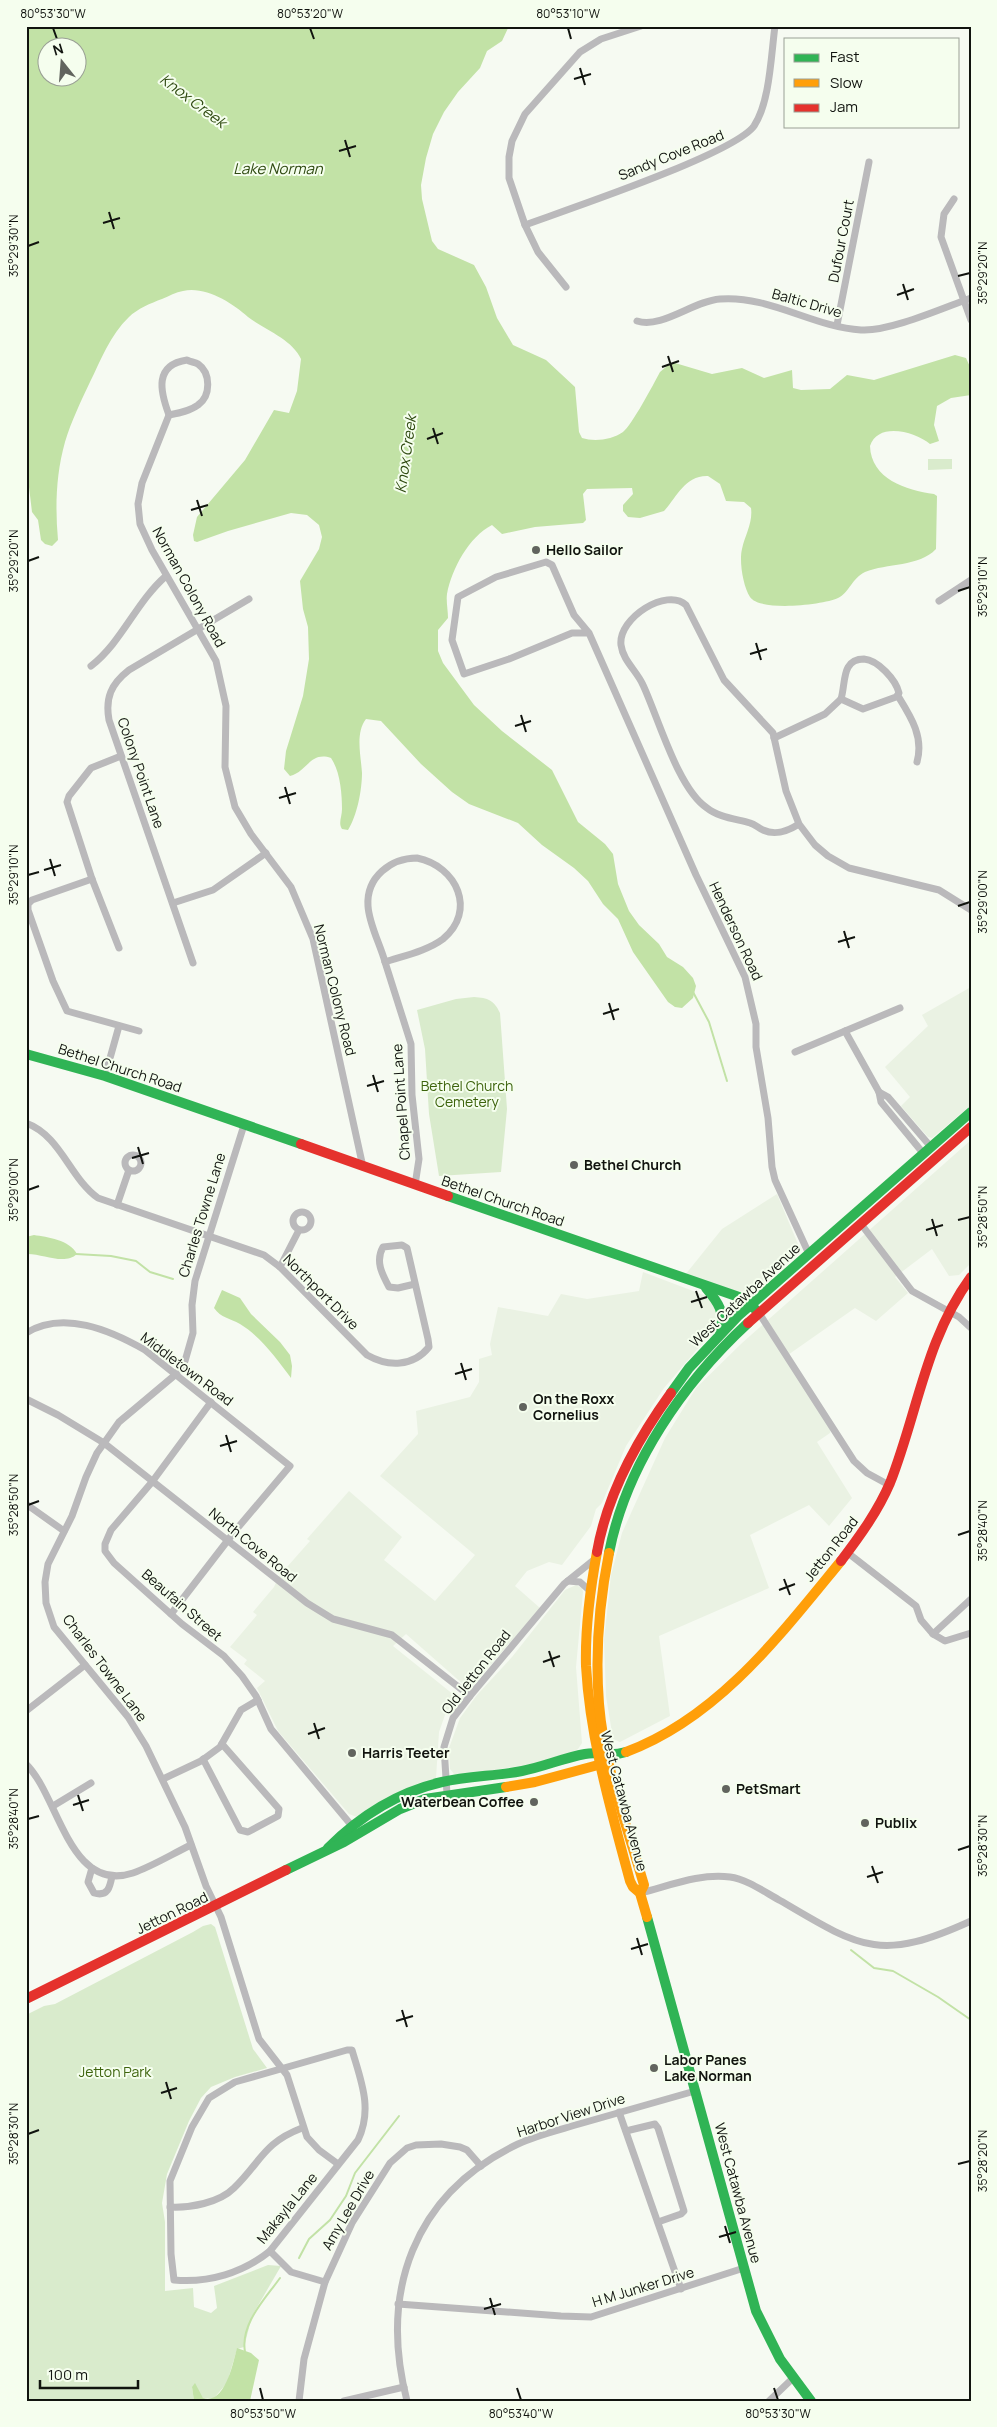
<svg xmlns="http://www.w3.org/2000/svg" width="997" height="2427" font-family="Manrope,sans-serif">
  <rect width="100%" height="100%" fill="#f6faf2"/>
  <g fill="#eaf2e3">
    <polygon points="971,987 971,1105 932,1138 928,1137 901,1106 910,1097 885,1067 928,1026 922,1015"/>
    <polygon points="971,1140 971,1263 959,1275 949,1276 932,1249 895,1277 908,1293 876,1321 855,1308 785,1357 831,1428 830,1433 817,1442 852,1498 829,1526 809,1505 750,1535 769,1588 659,1636 670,1716 620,1742 613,1739 606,1696 604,1640 611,1575 622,1533 665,1438 696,1388 742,1343"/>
    <polygon points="777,1194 798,1244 798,1250 757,1289 738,1292 685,1275 722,1229"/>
    <polygon points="643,1272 709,1297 718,1313 718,1325 664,1388 626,1446 602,1503 596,1509 591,1526 562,1565 549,1562 527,1571 515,1586 540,1608 475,1683 464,1685 406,1634 393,1646 454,1695 455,1699 445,1715 439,1732 436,1778 386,1799 357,1817 349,1814 278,1731 257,1688 265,1681 244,1664 247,1660 230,1647 257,1615 253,1612 274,1587 279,1576 310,1541 307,1539 349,1491 402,1537 384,1560 435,1601 475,1555 380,1476 418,1434 416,1411 470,1397 479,1382 479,1359 492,1355 490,1344 498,1307 548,1316 561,1294 587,1299 639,1291"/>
    <polygon points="576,1585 582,1588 583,1592 576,1667 582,1743 578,1749 567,1755 532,1764 463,1775 454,1774 450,1769 449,1748 460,1718 477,1695 512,1657 565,1590"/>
  </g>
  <g fill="#d9ebcc">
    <polygon points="928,459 952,459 952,469 928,470"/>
    <path d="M474,997C488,998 494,1000 500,1013L507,1109L501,1172L439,1176L429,1114L425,1049L417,1010L456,999Z"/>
    <polygon points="211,1924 215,1927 253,2049 267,2068 235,2077 211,2087 201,2098 189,2121 167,2174 162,2203 165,2222 165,2291 193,2288 194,2307 211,2313 217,2308 214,2286 268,2265 281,2266 252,2316 244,2347 237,2349 227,2383 214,2398 203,2398 192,2387 194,2401 26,2401 26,2015 44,2006 55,2004 193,1932 203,1926"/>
  </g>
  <g fill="#c2e2a6" fill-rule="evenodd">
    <path d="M26,26H509L502,41L487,51L480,68L458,92L444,112L433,134L426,158L421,185L422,199L432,241L438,249L474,265L486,287L497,318L513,345L546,360L575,387L579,432L582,438C594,442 612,440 623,432C632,425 653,385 660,372L667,366L675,363L712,374L742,368L764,378L792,370L793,388L801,390L830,389L847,375L874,380L955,355L966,358L971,369V395L951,398L937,406L934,425L939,441L930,444C916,432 878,421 870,446C871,479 906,490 934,494L937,496L936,549C919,567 887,563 865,572C852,578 849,593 838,598C823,605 760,612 750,597C743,586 739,561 742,549C745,535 753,523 751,508L744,502L726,501L720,484L708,476C685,475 677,497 664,511L640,518L628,517L623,511V505L633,494L632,488L587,489L583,494L586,520L583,523L535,527L502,534L492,525C469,537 452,568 447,594C446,601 448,610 448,618L438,630V651L443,663L474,705L502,731L552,770L578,822L605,844L613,854L618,884L629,911L639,925L659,944L667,957L683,967L693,978L696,986L693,998L682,1008L675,1007L668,1002L633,952L618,919L603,904L588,881L574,868L542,845L518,823L469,804L452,792L421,764L381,721L366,719C355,733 361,756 362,773C362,790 357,816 348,830L342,829C338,823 342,817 342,809C342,793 340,771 331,758C310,751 307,772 290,776L284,769L286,751L303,696L309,659L308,627L303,609L300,581L319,549L322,537L319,525L307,515L291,513L228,531L197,542L194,541L193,535L197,517L245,460L274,410L289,413L297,391L301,359C292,339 265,330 248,317C232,303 206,286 183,291C176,292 169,296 162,299C151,303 137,309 129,317C110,335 101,360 90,382C81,401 71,422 65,442C56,474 55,507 58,540L52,546L45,544L41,540L38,520L32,512L26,462ZM48,48H78V78H48Z"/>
    <path d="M34,1235C47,1237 70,1240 77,1254C64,1266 42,1253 26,1254V1237Z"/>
    <path d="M222,1290L240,1298L251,1314L280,1342L290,1355L292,1366L291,1378C277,1359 260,1336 240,1324C230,1318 221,1318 214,1308Z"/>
    <path d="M237,2348L251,2353L259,2360L250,2401H194L192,2387L195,2383L203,2398C225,2405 233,2363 237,2348Z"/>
  </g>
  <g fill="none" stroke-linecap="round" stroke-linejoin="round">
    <g stroke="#c2e2a6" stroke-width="2">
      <polyline points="693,992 709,1022 727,1081"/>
      <polyline points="76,1254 111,1256 136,1261 150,1272 173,1279"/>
      <polyline points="851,1950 874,1968 893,1971 938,1997 971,2020"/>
      <polyline points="299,2258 309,2239 330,2220 346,2196 355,2173 399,2116"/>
      <path d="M245,2352C240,2324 265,2299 280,2278"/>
    </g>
    <g stroke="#bab9bb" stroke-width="7">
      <polyline points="954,199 944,214 941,237 971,320"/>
      <path d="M525,225C566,210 734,154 754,126C770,102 771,55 775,26"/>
      <polyline points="566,287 538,252 525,225 509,178 509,157 512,141 525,114 580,52 601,39 641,26"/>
      <path d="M637,321C662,329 693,301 720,299C769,295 813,327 861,330C889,332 943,308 971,298"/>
      <polyline points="837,325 869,162"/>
      <path d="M187,360C190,362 195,362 198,364C211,373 211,396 198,405C190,411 179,413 169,415C160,391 154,365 187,360Z"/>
      <polyline points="169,415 142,483 138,504 140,524 152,550 216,661 226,706 225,767 235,807 251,834 291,887 313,939 363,1167"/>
      <polyline points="939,601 971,580"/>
      <polyline points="589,633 572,633 509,659 464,674 452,640 458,597 496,577 546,562 552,565 574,615 589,633 696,875 745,977 756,1024 756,1047 768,1118 772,1167 775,1180 809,1254"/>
      <path d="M864,659C878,660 896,680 899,693L896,697L863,709L841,699C846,683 841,659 864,659Z"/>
      <path d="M91,666C122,642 136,602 166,576"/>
      <path d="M898,696C911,717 924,737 917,762"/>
      <polyline points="774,738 825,714 841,699"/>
      <path d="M799,824C788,831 776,836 763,830C758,828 755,824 750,823C736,819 718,817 707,808C678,789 658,717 643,685C637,671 623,661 621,645C618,618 667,587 686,605L724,680L773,733L786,791L799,824L815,845L828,856L849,868L939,890L971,910"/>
      <path d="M417,858C457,866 477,911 443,939C427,951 403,956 385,962C380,944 369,924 368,906C366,877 391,858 417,858Z"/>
      <polyline points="92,879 32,900 28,904 28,910 53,981 67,1011 139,1031"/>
      <polyline points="173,903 213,890 266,853"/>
      <polyline points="119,948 92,879 67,802 69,796 91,768 121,756"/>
      <polyline points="385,962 411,1044 412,1095 419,1159 415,1185"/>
      <path d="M193,963L109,720C105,698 111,684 129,670L249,599"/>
      <polyline points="845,1031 879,1092 881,1102 923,1153"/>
      <polyline points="795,1052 900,1008"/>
      <polyline points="105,1076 119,1026"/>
      <polyline points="879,1092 888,1097 931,1147"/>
      <path d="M26,1123C61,1136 69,1177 98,1198L264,1255L280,1267L367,1355C388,1367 413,1367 429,1347L428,1339L407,1248L402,1245L383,1247C375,1261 382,1274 389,1287L398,1288L415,1284"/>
      <polyline points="244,1125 195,1281 192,1305 193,1333 185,1361 175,1375 119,1422 97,1453 86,1477 72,1516 48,1564 45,1582 46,1603 54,1627 128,1717 146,1746 185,1827 206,1886 221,1917 259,2039 287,2075 307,2137 319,2150 338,2164"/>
      <circle cx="133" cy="1163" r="8"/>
      <polyline points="117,1205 129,1170"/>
      <circle cx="302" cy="1221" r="9"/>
      <polyline points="861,1224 912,1291 959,1317 971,1328"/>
      <polyline points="280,1267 299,1230"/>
      <polyline points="759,1313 854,1461 867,1473 889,1485"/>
      <path d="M26,1333C63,1310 110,1330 145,1350L290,1466L235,1531L171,1614"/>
      <polyline points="26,1399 58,1415 104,1443 307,1603 333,1619 392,1635 470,1696"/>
      <polyline points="211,1402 152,1482 111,1530 105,1544 105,1551 114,1563 182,1624 224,1656 242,1676 256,1696 271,1729 352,1826"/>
      <polyline points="26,1504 64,1531"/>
      <polyline points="848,1553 916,1606 921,1620 933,1634 971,1599"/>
      <polyline points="568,1581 580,1582 589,1590"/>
      <polyline points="933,1634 945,1641 971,1633"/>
      <polyline points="26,1711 85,1665"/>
      <polyline points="203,1759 240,1830 248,1832 278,1816 279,1809 222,1744"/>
      <path d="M26,1764C59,1796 69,1894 133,1873C153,1866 172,1854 191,1845"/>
      <polyline points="163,1779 201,1761 220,1747 241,1710 258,1700"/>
      <polyline points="447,1794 444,1747 453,1718 470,1696 564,1584 595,1559"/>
      <polyline points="53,1806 91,1783"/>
      <path d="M92,1868L88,1882L94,1893C108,1897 110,1887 112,1876"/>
      <path d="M640,1893C669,1886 699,1873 730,1877C747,1879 766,1893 781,1901C862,1949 881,1962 971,1921"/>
      <path d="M347,2050H352C361,2081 373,2109 358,2140L270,2251C243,2273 209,2283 174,2280L171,2254L170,2181L192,2127L209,2098L235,2082Z"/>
      <polyline points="619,2112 681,2289"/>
      <polyline points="626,2131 655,2124 658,2128 684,2211 681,2214 658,2222"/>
      <path d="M170,2207C190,2208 219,2203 234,2188C261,2162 263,2143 302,2128"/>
      <polyline points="270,2251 291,2272 325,2282"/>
      <polyline points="398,2304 561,2316 591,2317 744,2268"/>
      <polyline points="299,2401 304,2359 325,2282 352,2223 390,2163 407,2148 416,2145 441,2144 460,2147 467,2150 481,2166"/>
      <polyline points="344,2401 404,2387"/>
      <path d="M407,2401C379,2292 413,2194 518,2144C537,2135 559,2130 579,2124C618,2113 656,2102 695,2091"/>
      <polyline points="769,2401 791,2380"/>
    </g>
    <g stroke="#30b455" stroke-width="10">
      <polyline points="26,1054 105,1076 301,1144"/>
      <polyline points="448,1196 739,1297 755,1309"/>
      <path d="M706,1288C718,1302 726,1313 720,1332"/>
      <polyline points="671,1393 689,1368 738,1316 971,1112"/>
      <path d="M609,1553C626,1465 683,1383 748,1323"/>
      <path d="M328,1848C360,1816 398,1792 442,1782C468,1776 496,1776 522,1771C543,1767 563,1758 585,1754C601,1751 607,1758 626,1752"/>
      <polyline points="286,1870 344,1842 400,1809 425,1799 506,1787"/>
      <polyline points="647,1917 756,2311 780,2359 811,2401"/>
    </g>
    <g stroke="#ff9f0a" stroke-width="10">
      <path d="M597,1552C590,1590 585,1627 586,1666C590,1739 611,1810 630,1881L633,1887L640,1893L647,1917"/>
      <path d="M609,1553C599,1603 595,1653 599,1704C604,1766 627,1826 644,1885L640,1893"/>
      <path d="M626,1752C718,1718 781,1634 841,1561"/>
      <polyline points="506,1787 535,1782 598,1765 602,1762"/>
    </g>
    <g stroke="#e5322d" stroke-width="10">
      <polyline points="301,1144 448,1196"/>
      <polyline points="748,1323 971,1127"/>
      <path d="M597,1552C607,1495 637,1440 671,1393"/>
      <path d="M841,1561C860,1536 878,1511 890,1483C918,1412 925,1340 971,1277"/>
      <polyline points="26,1999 286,1870"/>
    </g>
  </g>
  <path fill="none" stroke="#11140f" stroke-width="2" d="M53,28L57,39M310,28L314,39M568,28L571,39M580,68L585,85M574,79L591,74M345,140L350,157M339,151L356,146M109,212L114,229M103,223L120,218M28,246L39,242M958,276L970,273M903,284L908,300M897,295L914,289M668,356L673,372M662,367L679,361M433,428L438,444M427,439L443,433M197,500L202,516M191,510L208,505M28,561L39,557M958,591L970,587M756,643L761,660M750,654L767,649M521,715L526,732M515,726L531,721M285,787L290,804M279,798L296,793M50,859L55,876M44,870L61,865M28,875L39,872M958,906L970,902M844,931L849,948M838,942L855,937M609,1003L614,1020M603,1014L619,1009M373,1075L378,1092M367,1086L384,1081M138,1147L143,1164M132,1158L149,1153M28,1190L39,1186M932,1219L937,1236M958,1220L970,1217M926,1230L943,1225M696,1291L702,1308M691,1302L707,1297M461,1363L466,1380M455,1374L472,1369M226,1435L231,1452M220,1446L237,1441M28,1505L39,1501M958,1535L970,1531M784,1579L790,1595M779,1590L795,1584M549,1651L554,1667M543,1662L560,1656M314,1723L319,1739M308,1734L325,1728M78,1795L83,1811M73,1805L89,1800M28,1819L39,1816M958,1850L970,1846M872,1866L878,1883M867,1877L883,1872M637,1938L642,1955M631,1949L648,1944M402,2010L407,2027M396,2021L413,2016M166,2082L171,2099M161,2093L177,2088M28,2134L39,2130M958,2164L970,2161M725,2226L730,2243M719,2237L736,2232M490,2298L495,2315M484,2309L501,2304M260,2388L263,2400M517,2388L521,2400M774,2388L778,2400"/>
  <g fill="#61645e" stroke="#f5feee" stroke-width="2">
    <circle cx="536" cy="550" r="5"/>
    <circle cx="574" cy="1165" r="5"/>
    <circle cx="523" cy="1407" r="5"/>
    <circle cx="352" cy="1753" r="5"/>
    <circle cx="726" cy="1789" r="5"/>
    <circle cx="534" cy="1802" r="5"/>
    <circle cx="865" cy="1823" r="5"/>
    <circle cx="654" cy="2068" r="5"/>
  </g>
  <g text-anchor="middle" stroke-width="4" stroke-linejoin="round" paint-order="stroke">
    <g font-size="14" fill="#11140f" stroke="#f5feee">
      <text transform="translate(671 155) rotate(-22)" y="5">Sandy Cove Road</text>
      <text transform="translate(841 241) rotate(-79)" y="5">Dufour Court</text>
      <text transform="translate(807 303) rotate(16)" y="5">Baltic Drive</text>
      <text transform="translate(189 587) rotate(61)" y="5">Norman Colony Road</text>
      <text transform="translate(141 773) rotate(71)" y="5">Colony Point Lane</text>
      <text transform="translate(736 931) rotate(65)" y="5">Henderson Road</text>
      <text transform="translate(335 990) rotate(76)" y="5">Norman Colony Road</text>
      <text transform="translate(120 1068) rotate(18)" y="5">Bethel Church Road</text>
      <text transform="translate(401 1102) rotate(-94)" y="5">Chapel Point Lane</text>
      <text transform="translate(503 1201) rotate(19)" y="5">Bethel Church Road</text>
      <text transform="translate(202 1215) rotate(-73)" y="5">Charles Towne Lane</text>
      <text transform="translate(321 1292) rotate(45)" y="5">Northport Drive</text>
      <text transform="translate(745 1295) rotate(-43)" y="5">West Catawba Avenue</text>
      <text transform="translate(187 1369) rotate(37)" y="5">Middletown Road</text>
      <text transform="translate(253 1545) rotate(39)" y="5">North Cove Road</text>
      <text transform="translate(831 1549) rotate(-52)" y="5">Jetton Road</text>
      <text transform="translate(182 1605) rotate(41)" y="5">Beaufain Street</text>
      <text transform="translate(105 1668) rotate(53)" y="5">Charles Towne Lane</text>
      <text transform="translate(476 1672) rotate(-52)" y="5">Old Jetton Road</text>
      <text transform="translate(624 1801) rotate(75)" y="5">West Catawba Avenue</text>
      <text transform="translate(172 1913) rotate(-26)" y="5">Jetton Road</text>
      <text transform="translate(571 2115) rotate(-18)" y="5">Harbor View Drive</text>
      <text transform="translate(738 2193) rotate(75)" y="5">West Catawba Avenue</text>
      <text transform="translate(287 2208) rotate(-51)" y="5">Makayla Lane</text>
      <text transform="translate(348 2210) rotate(-60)" y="5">Amy Lee Drive</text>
      <text transform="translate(643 2287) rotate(-17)" y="5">H M Junker Drive</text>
    </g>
    <g font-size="14" font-weight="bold" fill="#11140f" stroke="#f5feee" text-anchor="start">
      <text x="546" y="555">Hello Sailor</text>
      <text x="584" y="1170">Bethel Church</text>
      <text x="533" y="1404">On the Roxx<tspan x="533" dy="16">Cornelius</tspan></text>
      <text x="362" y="1758">Harris Teeter</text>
      <text x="736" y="1794">PetSmart</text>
      <text x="524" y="1807" text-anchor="end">Waterbean Coffee</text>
      <text x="875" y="1828">Publix</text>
      <text x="664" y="2065">Labor Panes<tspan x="664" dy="16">Lake Norman</tspan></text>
    </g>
    <g font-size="14" fill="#3d640d" stroke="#f5feee">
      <text x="467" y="1091">Bethel Church<tspan x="467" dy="16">Cemetery</tspan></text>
      <text x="115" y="2077">Jetton Park</text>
    </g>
    <g font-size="15" font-style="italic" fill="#2f4a11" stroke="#f5feee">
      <text transform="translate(193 101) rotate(37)" y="5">Knox Creek</text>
      <text x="278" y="174">Lake Norman</text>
      <text transform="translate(406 454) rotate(-82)" y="5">Knox Creek</text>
    </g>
  </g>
  <rect width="997" height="2427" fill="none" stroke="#f5feee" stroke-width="55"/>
  <rect x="784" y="38" width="175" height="90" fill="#f5feee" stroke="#9aa095"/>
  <rect x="794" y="54" width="25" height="8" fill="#30b455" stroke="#9aa095"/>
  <text x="830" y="62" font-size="15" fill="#11140f">Fast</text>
  <rect x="794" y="79" width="25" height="8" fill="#ff9f0a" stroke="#9aa095"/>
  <text x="830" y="88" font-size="15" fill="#11140f">Slow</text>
  <rect x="794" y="104" width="25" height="8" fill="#e5322d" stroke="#9aa095"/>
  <text x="830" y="112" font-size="15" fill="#11140f">Jam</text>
  <g transform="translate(62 62) rotate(343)"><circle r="24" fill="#f5feee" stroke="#9aa095"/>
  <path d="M0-4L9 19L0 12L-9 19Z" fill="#61645e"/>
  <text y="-8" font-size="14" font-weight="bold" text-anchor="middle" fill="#11140f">N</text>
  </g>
  <path d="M40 2380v8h98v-8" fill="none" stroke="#11140f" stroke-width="2.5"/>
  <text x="48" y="2380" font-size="15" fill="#11140f" stroke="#f5feee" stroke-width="4" paint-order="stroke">100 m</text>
  <rect x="28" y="28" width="942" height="2372" fill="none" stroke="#11140f" stroke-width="2"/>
  <g font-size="12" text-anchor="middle" fill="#11140f">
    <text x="53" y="18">80°53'30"W</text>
    <text x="310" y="18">80°53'20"W</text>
    <text x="568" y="18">80°53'10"W</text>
    <text transform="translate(14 246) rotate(-90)" y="4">35°29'30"N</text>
    <text transform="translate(983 273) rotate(-90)" y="4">35°29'20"N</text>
    <text transform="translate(14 561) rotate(-90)" y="4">35°29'20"N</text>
    <text transform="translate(983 587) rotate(-90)" y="4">35°29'10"N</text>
    <text transform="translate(14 875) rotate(-90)" y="4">35°29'10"N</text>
    <text transform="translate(983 902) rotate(-90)" y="4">35°29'00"N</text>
    <text transform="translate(14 1190) rotate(-90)" y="4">35°29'00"N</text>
    <text transform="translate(983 1217) rotate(-90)" y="4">35°28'50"N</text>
    <text transform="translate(14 1505) rotate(-90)" y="4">35°28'50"N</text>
    <text transform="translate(983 1531) rotate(-90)" y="4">35°28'40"N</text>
    <text transform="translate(14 1819) rotate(-90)" y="4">35°28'40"N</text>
    <text transform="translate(983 1846) rotate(-90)" y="4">35°28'30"N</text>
    <text transform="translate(14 2134) rotate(-90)" y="4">35°28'30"N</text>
    <text transform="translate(983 2161) rotate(-90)" y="4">35°28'20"N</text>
    <text x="263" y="2418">80°53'50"W</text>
    <text x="521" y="2418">80°53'40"W</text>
    <text x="778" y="2418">80°53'30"W</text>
  </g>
</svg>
